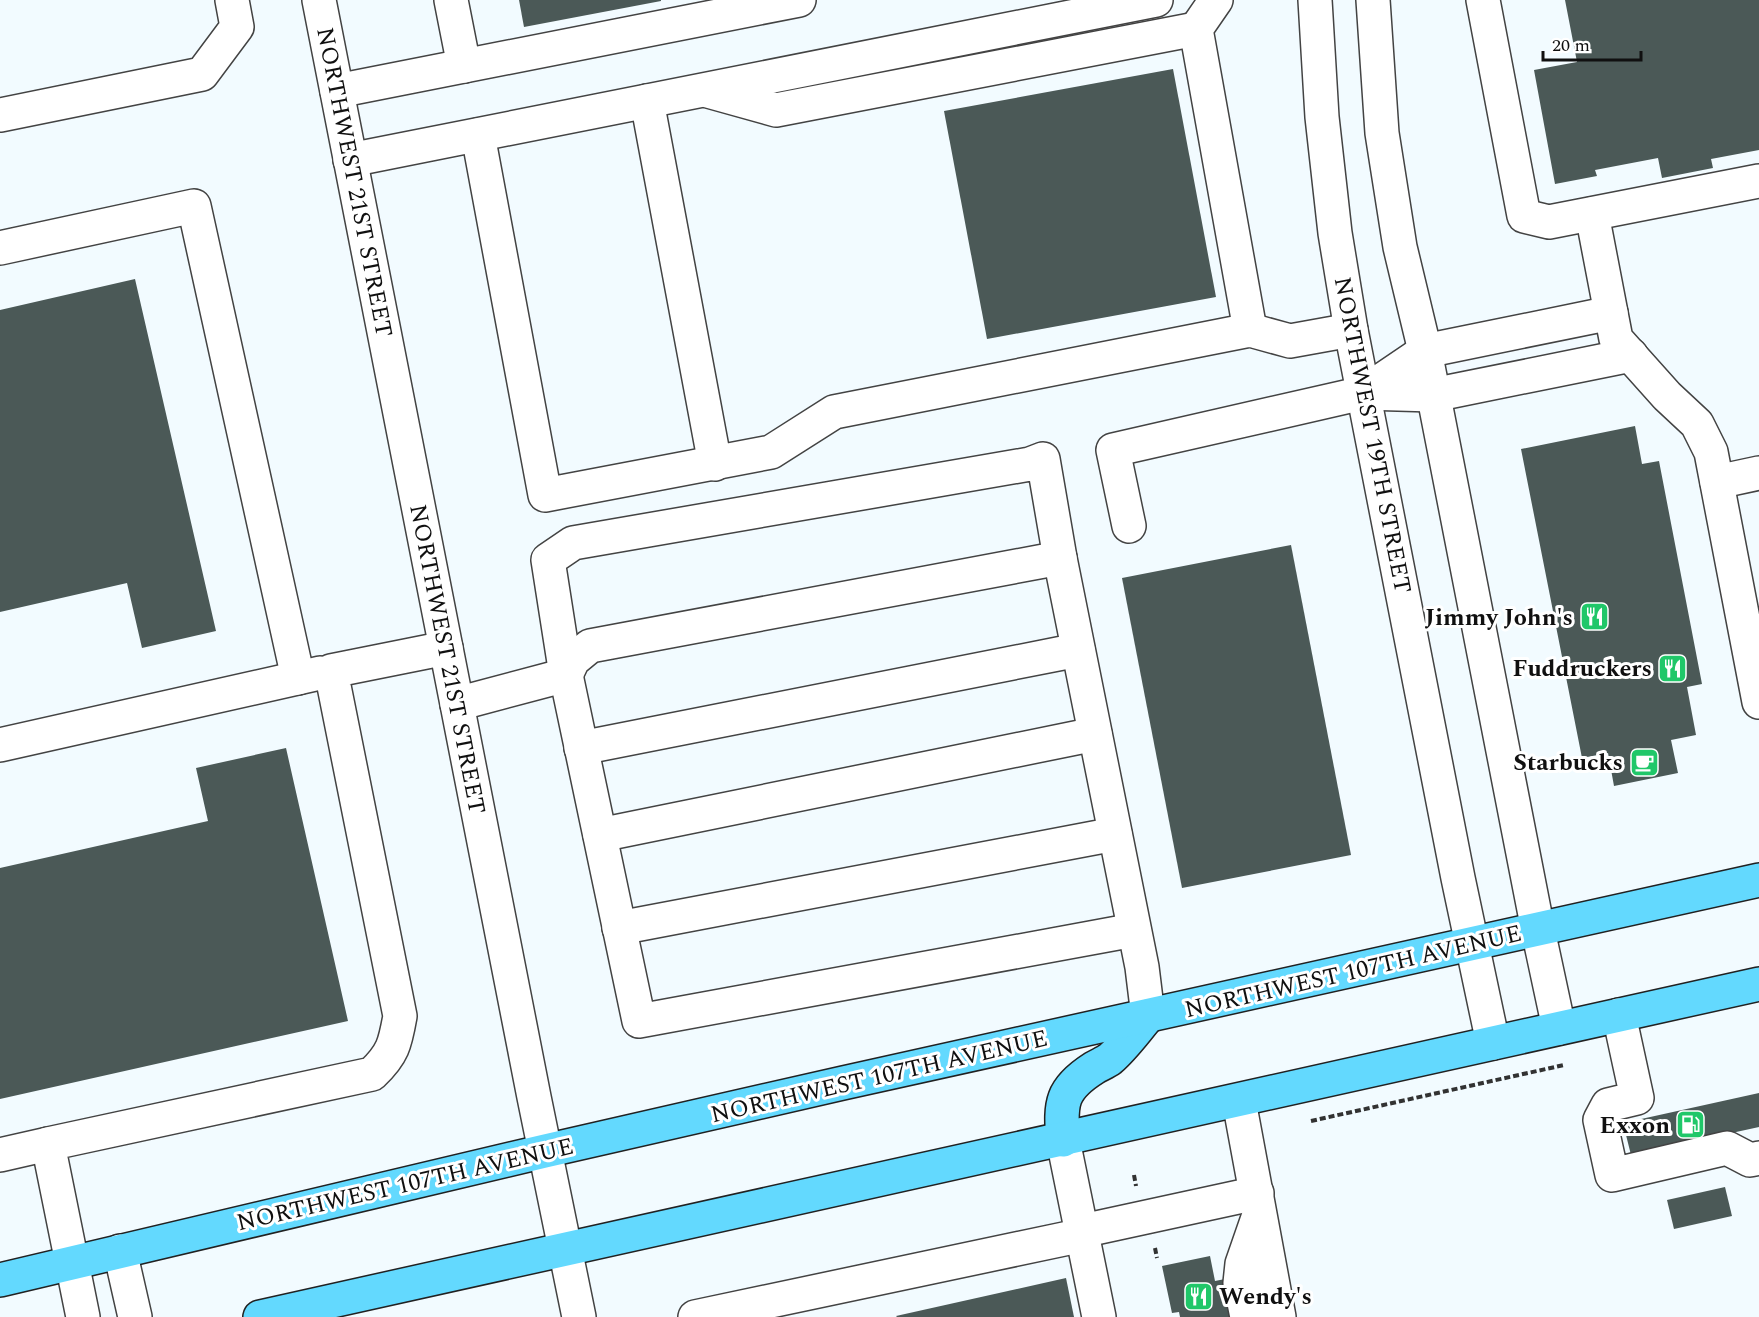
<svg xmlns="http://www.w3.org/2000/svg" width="1759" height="1317" font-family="Spectral,serif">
  <rect width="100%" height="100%" fill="#f2fbff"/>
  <g fill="#4b5957">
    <polygon points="519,0 661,0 661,1 524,27"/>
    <polygon points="1565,0 1759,0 1759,150 1711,159 1713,168 1662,178 1658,158 1595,170 1597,176 1555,184 1534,70 1577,62"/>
    <polygon points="1173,69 1216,297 987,339 944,111"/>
    <polygon points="135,279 216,631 142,648 127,583 0,612 0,310"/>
    <polygon points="1635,426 1642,464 1659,461 1702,684 1687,687 1696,735 1671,740 1678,773 1614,786 1608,753 1582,758 1521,449"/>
    <polygon points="1291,545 1351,855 1182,888 1122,578"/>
    <polygon points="286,748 348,1021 0,1099 0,868 208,821 196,768"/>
    <polygon points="1759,1093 1759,1127 1631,1155 1623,1123"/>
    <polygon points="1725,1187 1732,1216 1674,1229 1667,1200"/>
    <polygon points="1210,1256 1215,1281 1225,1279 1233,1317 1180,1317 1179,1312 1172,1313 1162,1266"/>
    <polygon points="1066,1278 1074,1317 897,1317 896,1316"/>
  </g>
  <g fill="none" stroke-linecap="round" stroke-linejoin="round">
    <defs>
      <g id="minor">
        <polyline points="319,0 534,1097 579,1317"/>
        <polyline points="451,0 464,66"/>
        <polyline points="1216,0 1196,29 1250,330"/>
        <polyline points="1315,0 1322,117 1335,233 1351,330 1458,878 1493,1043"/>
        <polyline points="1373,0 1382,133 1400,247 1425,351 1538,930 1559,1028"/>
        <polyline points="1483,0 1524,216 1549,222 1759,181"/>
        <polyline points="337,91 799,0"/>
        <polyline points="708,91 776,110 1196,29"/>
        <polyline points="647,101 715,464"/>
        <polyline points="0,115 202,74 237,27 232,0"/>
        <polyline points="478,135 545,495 771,452 834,412 1250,330 1290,341 1351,330"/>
        <polyline points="350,160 1156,0"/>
        <polyline points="1592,214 1616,339 1667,396 1697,424 1711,452 1759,702"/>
        <polyline points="0,248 194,206 298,678"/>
        <polyline points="1363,393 1425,351 1611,313"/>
        <polyline points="1717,482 1759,473"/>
        <polyline points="1129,526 1113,450 1363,393 1433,395 1631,355"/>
        <polyline points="1060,558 1043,459 1030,464 573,543 548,560 566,675 639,1021 1134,930"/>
        <polyline points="457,704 566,675 573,660 590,646 1060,558 1142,967 1148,1016"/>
        <polyline points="0,745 320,673"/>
        <polyline points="581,748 1078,650"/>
        <polyline points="600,835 1095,734"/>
        <polyline points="619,928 1115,834"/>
        <polyline points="1619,1015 1637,1098 1608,1105 1600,1120 1612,1175 1727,1148 1750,1160 1759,1158"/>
        <polyline points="1239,1101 1279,1317"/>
        <polyline points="1063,1140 1099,1317"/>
        <polyline points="0,1155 48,1144"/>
        <polyline points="1082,1231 1257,1193"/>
        <polyline points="120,1251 135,1317"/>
        <path d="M83,1317L48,1144L372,1074C393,1054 395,1044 400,1016L331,671L446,648"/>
        <polyline points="695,1317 1083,1235"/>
        <polyline points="1247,1317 1240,1283 1242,1264 1259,1215"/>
      </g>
      <g id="major">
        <path d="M1063,1140C1060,1103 1061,1089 1094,1068C1099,1065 1106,1062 1110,1059C1124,1047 1136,1030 1148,1016"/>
        <polyline points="0,1280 545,1151 843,1083 1759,880"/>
        <polyline points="260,1317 1759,984"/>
      </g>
    </defs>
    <use href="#minor" stroke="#434343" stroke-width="36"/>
    <use href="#major" stroke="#212121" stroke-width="36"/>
    <g stroke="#323232" stroke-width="4" stroke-dasharray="6 3" stroke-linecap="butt">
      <polyline points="1311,1121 1564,1065"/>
      <polyline points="1134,1175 1136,1186"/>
      <polyline points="1155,1248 1157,1258"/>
    </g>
    <use href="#minor" stroke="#fff" stroke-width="33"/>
    <use href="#major" stroke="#63d9fe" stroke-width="33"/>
  </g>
  <defs>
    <symbol id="restaurant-square" viewBox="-11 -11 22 22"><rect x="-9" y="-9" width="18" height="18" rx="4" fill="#20c769" stroke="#fff"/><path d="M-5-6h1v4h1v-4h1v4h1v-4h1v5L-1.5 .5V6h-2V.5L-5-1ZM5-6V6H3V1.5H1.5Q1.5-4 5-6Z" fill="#fff"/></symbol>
    <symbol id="cafe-square" viewBox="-11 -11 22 22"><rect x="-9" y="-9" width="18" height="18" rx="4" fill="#20c769" stroke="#fff"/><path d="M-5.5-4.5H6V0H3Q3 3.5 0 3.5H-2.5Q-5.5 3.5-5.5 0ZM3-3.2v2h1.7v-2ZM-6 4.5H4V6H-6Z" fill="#fff"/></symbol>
    <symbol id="fuel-square" viewBox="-11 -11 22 22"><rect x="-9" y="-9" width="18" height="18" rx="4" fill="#20c769" stroke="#fff"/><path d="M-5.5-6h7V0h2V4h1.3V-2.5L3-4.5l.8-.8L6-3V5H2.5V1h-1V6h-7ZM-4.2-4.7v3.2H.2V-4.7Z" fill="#fff"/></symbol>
  </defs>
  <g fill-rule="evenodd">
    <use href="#restaurant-square" x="1578" y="600" width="33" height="33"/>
    <use href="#restaurant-square" x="1656" y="652" width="33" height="33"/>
    <use href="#cafe-square" x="1628" y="746" width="33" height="33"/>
    <use href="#fuel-square" x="1674" y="1108" width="33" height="33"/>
    <use href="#restaurant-square" x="1182" y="1280" width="33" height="33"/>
  </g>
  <g text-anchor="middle" stroke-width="6" stroke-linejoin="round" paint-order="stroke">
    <g font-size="24" fill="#101010" stroke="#fff">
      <text transform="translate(355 182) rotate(79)" y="8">NORTHWEST 21ST STREET</text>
      <text transform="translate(1373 435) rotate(79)" y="8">NORTHWEST 19TH STREET</text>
      <text transform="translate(448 659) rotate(79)" y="8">NORTHWEST 21ST STREET</text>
      <text transform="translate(1353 971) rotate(-13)" y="8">NORTHWEST 107TH AVENUE</text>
      <text transform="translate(879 1076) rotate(-13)" y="8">NORTHWEST 107TH AVENUE</text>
      <text transform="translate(405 1184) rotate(-13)" y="8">NORTHWEST 107TH AVENUE</text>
    </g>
    <g font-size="24" font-weight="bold" fill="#101010" stroke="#fff" text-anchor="end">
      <text x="1573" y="625">Jimmy John's</text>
      <text x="1652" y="676">Fuddruckers</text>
      <text x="1623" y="770">Starbucks</text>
      <text x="1670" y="1133">Exxon</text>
      <text x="1219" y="1304" text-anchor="start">Wendy's</text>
    </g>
  </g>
  <path d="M1543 51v9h98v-9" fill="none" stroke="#101010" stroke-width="3"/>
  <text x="1552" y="51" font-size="18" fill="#101010" stroke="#ffffff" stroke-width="4.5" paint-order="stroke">20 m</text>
</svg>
